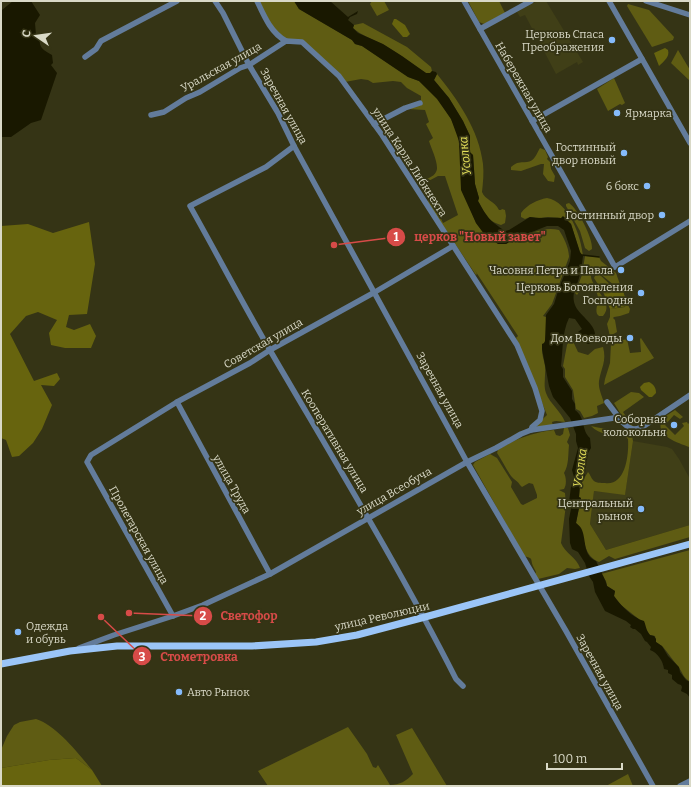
<svg xmlns="http://www.w3.org/2000/svg" width="691" height="787" font-family="Bitter,serif">
  <rect width="100%" height="100%" fill="#353415"/>
  <g fill="#403f17">
    <polygon points="537,1 546,1 583,62 578,65 577,62 556,74 525,15 520,17 517,12"/>
    <polygon points="633,441 667,447 672,449 679,459 690,479 690,525 606,550 590,524 594,491 625,494"/>
  </g>
  <g fill="#5f5c13">
    <path d="M258,1H294L299,9L352,40L355,44L362,46L408,77L419,81L439,100L451,119L457,132L470,208L476,223L485,235L506,244L511,241L512,243C525,235 543,226 559,230C564,238 569,248 569,257L552,304L543,316L546,317C547,323 547,335 545,342C544,345 542,347 542,350C542,355 544,360 545,366C546,375 543,385 546,393C550,404 561,411 565,422C560,422 557,420 552,422L553,426L532,429L547,415L516,338L518,336L474,269L477,274L476,275L427,202L429,199L438,212L443,223L458,215L445,176H438L421,185L419,182C424,180 434,177 436,172C440,166 431,148 429,141L433,138L426,124L429,122L425,110L408,109L421,104V96L407,88L401,82L393,81L373,83L368,80L361,79L345,82L303,42L287,40L274,29Z"/>
    <polygon points="372,1 384,1 389,10 377,16 370,4"/>
    <polygon points="468,1 499,1 505,13 484,24 479,22"/>
    <polygon points="628,4 649,10 674,37 673,40 652,47 627,6"/>
    <path d="M363,23L407,47L431,67L432,71L431,73H426C412,64 398,53 384,45C373,39 362,36 353,28L354,25Z"/>
    <polygon points="678,50 690,70 690,81 671,63"/>
    <path d="M437,74C458,100 479,130 483,164C484,173 483,183 482,192C485,200 495,201 499,210H501L502,209L505,210L506,216L505,223L501,225C485,220 486,214 478,201L479,198L475,184L473,155L470,153V136L463,121L449,98L434,80Z"/>
    <polygon points="614,78 625,103 622,105 620,104 608,111 597,89"/>
    <path d="M540,148L545,150L548,157L547,159L550,162L551,169L555,176L554,182L548,181L543,174L544,164H541L521,171L511,170V167C519,161 518,163 527,162C534,162 537,153 540,148Z"/>
    <path d="M547,198C569,202 581,236 583,256L580,253L571,224L561,218L548,217L539,218L530,217L525,219L521,217V213C528,204 537,200 547,198Z"/>
    <path d="M569,203C578,209 593,238 592,249L589,251L585,248L580,231L566,206V204Z"/>
    <path d="M585,256L599,257L601,261L616,273L622,290H620L598,272L594,271L591,274C589,287 616,302 603,316H599L597,314C595,308 599,303 598,297C595,282 584,284 577,295L575,293L582,275Z"/>
    <polygon points="596,274 600,275 618,292 604,294 594,278"/>
    <polygon points="627,303 630,309 629,313 620,316 614,317 613,318 615,320 617,332 610,336 607,324 610,317 610,309 625,307"/>
    <path d="M571,337L578,352L588,355L595,349L603,347C607,361 601,368 599,381C598,388 602,396 604,403L597,406L598,413L592,416L584,418L580,411L576,409L573,390L565,377V369L563,366L567,345Z"/>
    <polygon points="641,338 654,358 604,385 605,379 610,363 611,343 627,339 630,353 641,352 640,339"/>
    <polygon points="631,392 639,393 644,397 623,412 634,428 625,421 614,403"/>
    <path d="M675,410L683,417L680,419L674,415L665,425L675,435L684,426L682,423L687,422L688,424L690,422L689,447C679,443 654,436 662,420C664,416 671,413 675,410Z"/>
    <path d="M591,426C601,429 626,430 632,436L633,441L625,495L594,491L590,524L606,550L690,525V537L615,559L609,556L599,562C580,554 588,536 576,523L581,498L579,497L580,485L588,472C590,474 591,478 593,480C595,483 601,483 605,483C626,486 629,454 628,439L626,437C614,435 599,435 591,426Z"/>
    <path d="M564,428H568L570,435L567,442L569,445C568,454 569,465 564,473C566,477 567,484 564,489L559,490L565,493L566,505L561,543C565,553 577,558 580,568L575,569L567,568L559,574L538,579L535,574L536,572C535,570 534,568 533,566C530,558 534,559 524,556L473,465L475,462L490,454L497,458L512,482L511,487L521,504L523,505L537,498V495L533,484L529,483L522,487L520,485C518,481 514,480 511,476C506,469 502,460 497,453L498,450C514,439 535,432 554,430L556,435L560,436L563,434Z"/>
    <path d="M690,550V682C681,675 683,672 677,665C672,659 668,653 663,647C661,645 658,644 656,642L655,636L650,635L645,628V624L621,605L614,596L615,591L607,586L606,581L601,574Z"/>
    <path d="M36,719C56,725 79,754 92,770L76,758L49,760L1,768V750L7,736L14,725L20,722Z"/>
    <path d="M348,727L367,754L373,767L376,768L378,765L390,785C400,785 406,781 413,774L396,735L412,728L447,786H268L258,771Z"/>
    <polygon points="628,774 633,786 606,786"/>
  </g>
  <g fill="#67640e">
    <polygon points="394,19 396,19 405,25 410,34 407,37 403,37 392,24"/>
    <path d="M665,48L668,50C670,57 664,61 659,66L654,53Z"/>
    <polygon points="89,222 95,264 87,314 69,315 66,327 74,330 90,324 96,336 91,348 65,348 51,345 49,333 57,320 38,312 26,316 10,334 34,381 57,373 60,379 54,386 41,385 52,405 42,429 33,443 19,456 12,457 6,440 1,438 1,226 28,224 53,233"/>
    <polygon points="623,291 627,303 627,306 610,309 604,294"/>
    <path d="M649,382C653,384 656,387 656,393L652,397H649L641,390L640,387L644,383Z"/>
    <polygon points="76,758 92,770 102,786 1,786 1,768 49,760"/>
  </g>
  <g fill="#191800">
    <path d="M13,1H31L40,15L35,23L36,35L40,38C38,48 45,51 52,55L53,63L51,65L57,73L41,120L31,123L11,137H1V14L2,10Z"/>
    <path d="M294,1H330L348,17L358,11L357,14L350,17L348,20L354,25L353,28L358,33L383,44L402,56L426,73H430L432,71L436,72L437,74L434,80L449,98L463,121L470,136V152L473,155L475,184L479,198L478,201C487,217 489,220 505,231L509,230L530,217C540,219 550,217 561,218L563,216L571,224L580,252L583,256C582,264 581,271 579,278C576,288 571,294 575,305C579,317 606,329 590,344C584,344 579,338 578,332L582,329L575,319L569,318C562,332 563,350 561,366L563,369V377L572,391V399L575,404V410C586,418 581,430 590,438L591,448L588,453L584,479L580,485L579,497L581,498L576,523C578,525 580,526 581,528C587,539 582,555 596,561C599,568 606,580 607,586L615,591L614,596C620,605 633,618 644,621C646,626 646,630 650,635L654,636L656,639V642L662,646L668,656L679,667L680,672L686,680L690,682V698L687,694L681,691L682,687L681,685L678,684L672,679V675L668,673V670L664,669C663,661 658,653 650,650L651,647L647,642L645,641L641,634L635,629H633L630,627L631,625L626,621L605,611L595,592L593,582L589,576L585,563L578,552L572,549L570,543L569,519L572,504L569,502L571,487L574,477L572,470L578,448L576,441V434L570,418L553,397L549,386L542,349V344L544,343L545,341L546,315L554,304L559,288L570,261L571,251L564,230L558,226H547L514,239L506,244H498L485,235L476,223L461,190L459,141L451,119L437,99L419,81L408,77L362,46L355,44L352,40L299,9Z"/>
  </g>
  <g fill="none" stroke-linecap="round" stroke-linejoin="round">
    <polyline stroke="#191800" stroke-width="1.5" points="582,255 599,257"/>
    <g stroke="#637c9b" stroke-width="5.5">
      <polyline points="215,1 223,13 249,65 278,113 294,146 467,462 566,631 653,786"/>
      <path d="M257,1C264,16 271,33 286,41"/>
      <polyline points="464,1 615,267 690,221"/>
      <polyline points="609,1 690,143"/>
      <polyline points="646,1 690,15"/>
      <polyline points="480,29 531,1"/>
      <polyline points="85,57 96,49 101,41 177,1"/>
      <polyline points="151,115 164,112 186,98 200,92 240,68 249,65 286,41 302,42 339,76 382,135 517,345 535,388 542,411 540,420 532,427 531,430"/>
      <polyline points="532,121 642,59"/>
      <polyline points="374,124 405,108 420,103"/>
      <path d="M294,146L266,167L190,206C217,254 243,304 271,352C334,460 399,567 456,679L463,686"/>
      <polyline points="177,402 270,574"/>
      <polyline points="607,402 620,419"/>
      <polyline points="173,616 87,462 91,455 177,402 250,363 270,350 375,292 453,246"/>
      <path d="M79,648L114,635L173,616L203,605L270,574L467,462L496,448L521,434L531,430L614,418C628,421 626,435 644,426L690,395"/>
      <polyline points="680,786 690,781"/>
    </g>
    <polyline stroke="#9bc5f7" stroke-width="7" points="1,664 70,651 117,646 252,646 316,642 357,635 425,617 690,544"/>
  </g>
  <g fill="#85bbfb" stroke="#353415" stroke-width="1.5">
    <circle cx="612" cy="40" r="4"/>
    <circle cx="617" cy="113" r="4"/>
    <circle cx="624" cy="153" r="4"/>
    <circle cx="647" cy="186" r="4"/>
    <circle cx="662" cy="215" r="4"/>
    <circle cx="621" cy="270" r="4"/>
    <circle cx="641" cy="293" r="4"/>
    <circle cx="630" cy="338" r="4"/>
    <circle cx="674" cy="425" r="4"/>
    <circle cx="641" cy="509" r="4"/>
    <circle cx="18" cy="632" r="4"/>
    <circle cx="179" cy="692" r="4"/>
  </g>
  <g text-anchor="middle" stroke-width="3.5" stroke-linejoin="round" paint-order="stroke">
    <g font-size="11" fill="#d9d9c7" stroke="#353415" text-anchor="end">
      <text x="604" y="38">Церковь Спаса<tspan x="604" dy="13">Преображения</tspan></text>
      <text x="625" y="117" text-anchor="start">Ярмарка</text>
      <text x="616" y="151">Гостинный<tspan x="616" dy="13">двор новый</tspan></text>
      <text x="639" y="190">6 бокс</text>
      <text x="654" y="219">Гостинный двор</text>
      <text x="613" y="274">Часовня Петра и Павла</text>
      <text x="633" y="291">Церковь Богоявления<tspan x="633" dy="13">Господня</tspan></text>
      <text x="622" y="342">Дом Воеводы</text>
      <text x="666" y="423">Соборная<tspan x="666" dy="13">колокольня</tspan></text>
      <text x="633" y="507">Центральный<tspan x="633" dy="13">рынок</tspan></text>
      <text x="26" y="630" text-anchor="start">Одежда<tspan x="26" dy="13">и обувь</tspan></text>
      <text x="187" y="696" text-anchor="start">Авто Рынок</text>
    </g>
    <g font-size="11" fill="#d9d9c7" stroke="#353415">
      <text transform="translate(221 67) rotate(-29)" y="4">Уральская улица</text>
      <text transform="translate(524 87) rotate(60)" y="4">Набережная улица</text>
      <text transform="translate(284 106) rotate(61)" y="4">Заречная улица</text>
      <text transform="translate(410 162) rotate(57)" y="4">улица Карла Либкнехта</text>
      <text transform="translate(263 343) rotate(-30)" y="4">Советская улица</text>
      <text transform="translate(440 390) rotate(61)" y="4">Заречная улица</text>
      <text transform="translate(335 441) rotate(59)" y="4">Кооперативная улица</text>
      <text transform="translate(232 484) rotate(61)" y="4">улица Труда</text>
      <text transform="translate(394 491) rotate(-30)" y="4">улица Всеобуча</text>
      <text transform="translate(139 535) rotate(61)" y="4">Пролетарская улица</text>
      <text transform="translate(382 616) rotate(-13)" y="4">улица Революции</text>
      <text transform="translate(600 672) rotate(61)" y="4">Заречная улица</text>
    </g>
    <g font-size="12" font-style="italic" fill="#e5e15a" stroke="#353415">
      <text transform="translate(465 156) rotate(-96)" y="4">Усолка</text>
      <text transform="translate(580 468) rotate(-82)" y="4">Усолка</text>
    </g>
  </g>
  <path fill="none" stroke="#d74b48" stroke-width="1.5" d="M334 245L396 237M129 613L203 616M101 617L142 656"/>
  <g fill="#d74b48" stroke="#353415" stroke-width="1.5">
    <circle cx="334" cy="245" r="4"/>
    <circle cx="129" cy="613" r="4"/>
    <circle cx="101" cy="617" r="4"/>
    <circle cx="396" cy="237" r="10"/>
    <circle cx="203" cy="616" r="10"/>
    <circle cx="142" cy="656" r="10"/>
  </g>
  <g font-size="12" text-anchor="middle" font-weight="bold" fill="#fff">
    <text x="396" y="241">1</text>
    <text x="203" y="620">2</text>
    <text x="142" y="661">3</text>
  </g>
  <g font-size="12" text-anchor="middle" font-weight="bold" fill="#d74b48" stroke="#353415" stroke-width="3.5" stroke-linejoin="round" paint-order="stroke">
    <text x="480" y="241">церков "Новый завет"</text>
    <text x="249" y="620">Светофор</text>
    <text x="199" y="661">Стометровка</text>
  </g>
  <rect width="691" height="787" fill="none" stroke="#d9d9c7" stroke-width="4"/>
  <g transform="translate(36 36) rotate(283)" stroke="#353415" stroke-width="3" paint-order="stroke">
  <path d="M0-3L7 15L0 10L-7 15Z" fill="#d9d9c7"/>
  <text y="-6" font-size="11" font-weight="bold" text-anchor="middle" fill="#d9d9c7">С</text>
  </g>
  <path d="M547 763v6h75v-6" fill="none" stroke="#d9d9c7" stroke-width="2"/>
  <text x="553" y="763" font-size="12" fill="#d9d9c7" stroke="#353415" stroke-width="3" paint-order="stroke">100 m</text>
</svg>
